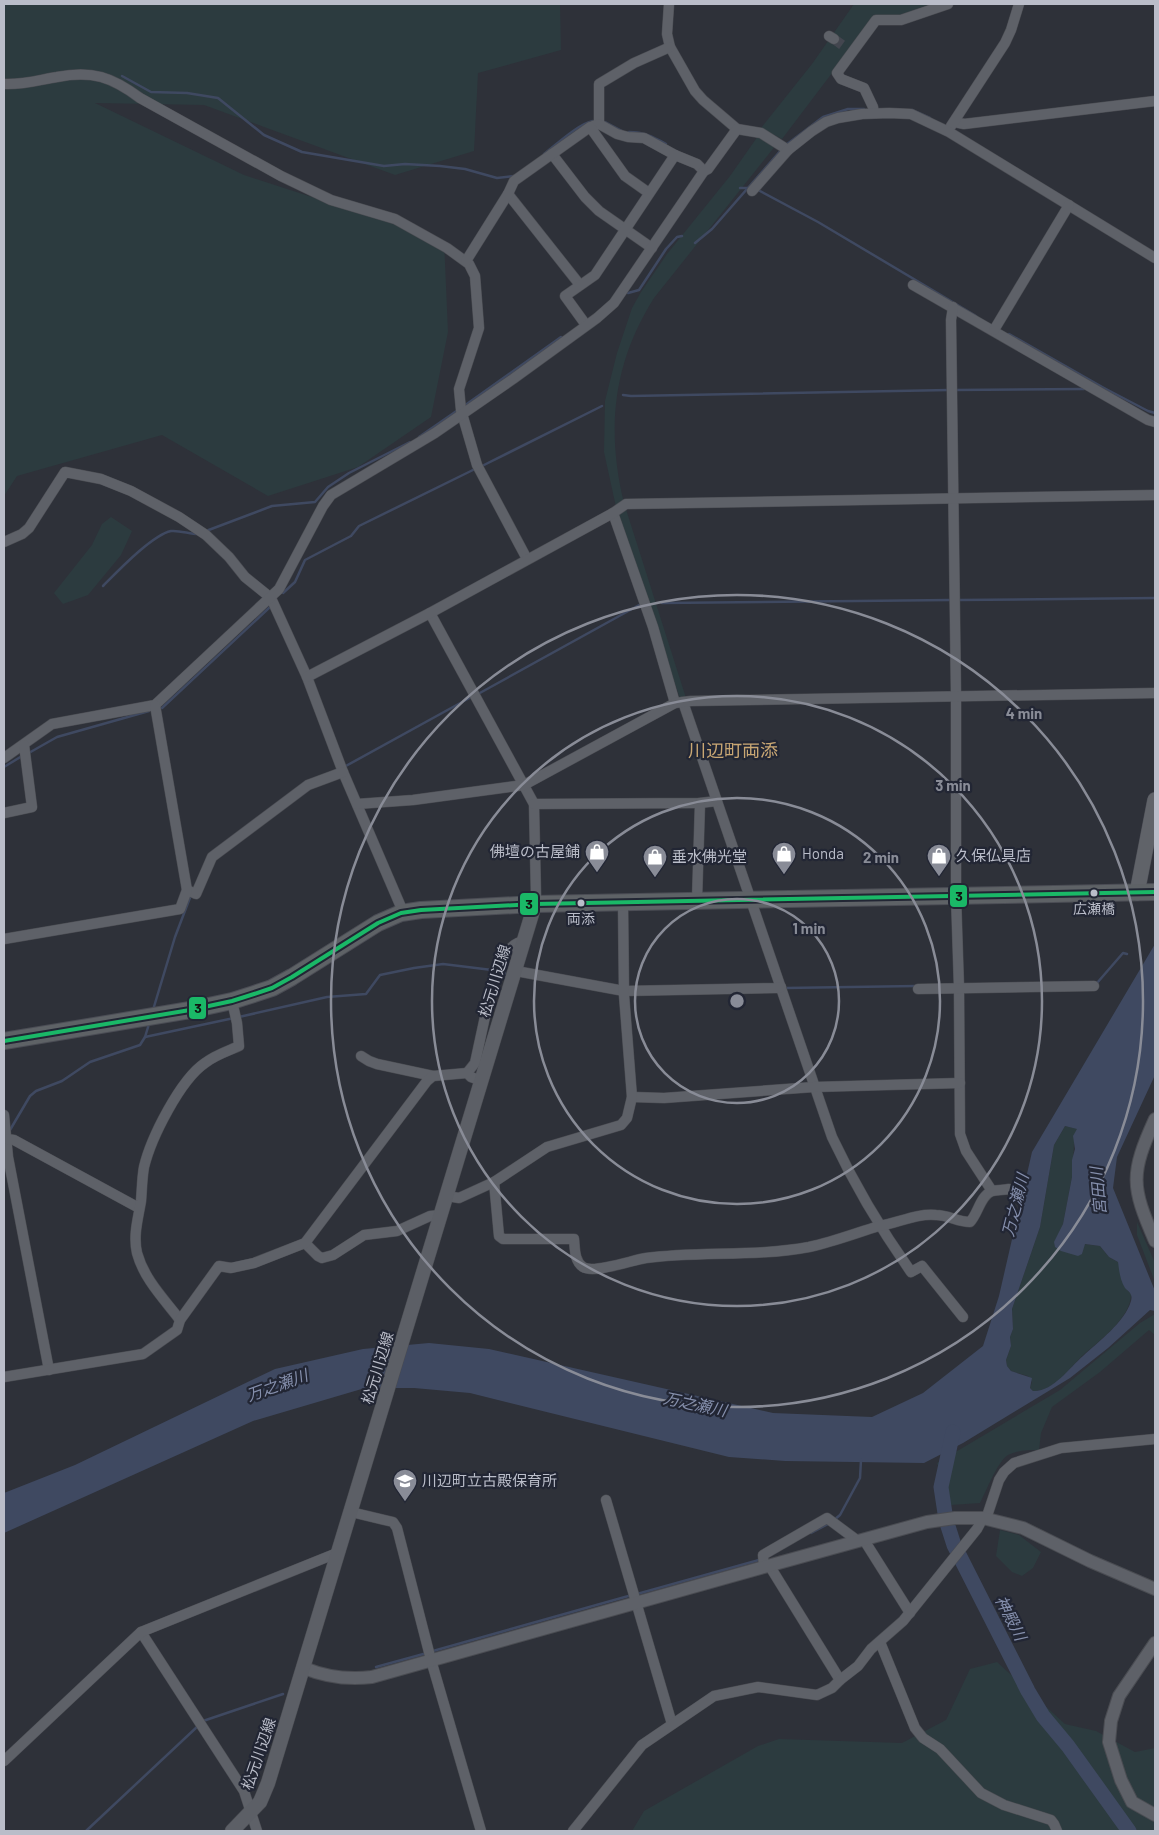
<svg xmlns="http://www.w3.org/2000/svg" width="1159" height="1835" font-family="Barlow,'Noto Sans JP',sans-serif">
  <rect width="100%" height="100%" fill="#2e3139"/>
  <g fill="#2c3b3f">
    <polygon points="4,4 560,4 561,50 478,73 474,151 395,175 204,105 95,103 244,175 444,240 448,332 431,417 358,467 268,496 162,435 17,476 4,496"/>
    <polygon points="854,4 930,4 896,17 869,14 876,15 782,139 761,128 812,64"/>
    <path d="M758,136L776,145L654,298C613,363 606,429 624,503L686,698H680L646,602L616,507L604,452L605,401L617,353L632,308L641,292L667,254L730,176Z"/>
    <polygon points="111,517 132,531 121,555 88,595 63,604 54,593 92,545 102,524"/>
    <path d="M1065,1126L1078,1129L1074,1144L1072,1177L1063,1224L1055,1242L1082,1254L1084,1244L1100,1246L1109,1257L1118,1262L1125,1287L1131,1294C1131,1318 1099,1341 1082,1356C1069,1369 1053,1392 1033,1391L1030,1388L1032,1382L1028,1376L1011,1371L1007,1366L1006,1360L1011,1346L1010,1337L1013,1329L1012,1309L1040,1227L1054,1145Z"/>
    <polygon points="1137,1222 1155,1263 1155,1282 1137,1235"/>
    <path d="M1155,1314V1335L1149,1330L1100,1372L1052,1407L1041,1433L1039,1450C1029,1450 1017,1450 1008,1455C997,1462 986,1492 980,1503L951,1505L937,1463L1060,1390L1140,1323Z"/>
    <polygon points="1000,1530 1019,1535 1041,1552 1033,1568 1022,1576 1012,1572 996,1556"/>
    <polygon points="997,1662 1065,1724 1096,1731 1135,1752 1155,1748 1155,1831 632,1831 644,1811 758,1746 779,1739 902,1743 946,1720 970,1669"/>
  </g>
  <path fill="#3f4961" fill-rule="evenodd" d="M1155,944V1075L1117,1157L1113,1188L1155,1291V1311L1150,1310L1108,1348L1070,1378L963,1443L924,1463L785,1461L729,1457L470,1393L414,1388H365L253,1421L4,1533V1493L75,1465L275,1369L363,1349L429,1343L489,1349L773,1413L872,1417L923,1393L983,1346L999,1296L1032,1152ZM1065,1126L1077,1129L1073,1136L1075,1149L1072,1160V1177L1063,1224L1054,1242L1055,1247L1061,1251L1078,1256L1082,1254L1085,1244L1100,1246L1109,1257L1118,1262C1119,1270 1120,1280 1125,1288C1129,1292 1133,1294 1131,1301C1125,1322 1098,1342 1083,1356C1069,1368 1053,1392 1033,1391L1030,1388L1032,1378L1011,1371L1007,1366L1006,1360L1011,1346L1010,1337L1013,1329L1012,1309L1040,1227L1054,1145Z"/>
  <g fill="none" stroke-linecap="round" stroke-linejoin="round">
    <g stroke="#3f4961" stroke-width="2.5">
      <polyline points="122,76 151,92 187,93 218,98 264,135 302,152 384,166 405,164 440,166 465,169 497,178 514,176"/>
      <polyline points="912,110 930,118"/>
      <polyline points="605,122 622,131"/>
      <path d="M629,132C644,132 653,137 666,144"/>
      <polyline points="786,145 823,117 848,109 864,109"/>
      <path d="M544,154C557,144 578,124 593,121"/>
      <polyline points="740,188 747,188"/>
      <polyline points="758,190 818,222 976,316"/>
      <polyline points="695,243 712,229 782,149"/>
      <polyline points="628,293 639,290 666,249 677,237 682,236"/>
      <polyline points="1009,334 1104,388"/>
      <polyline points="1104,388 1148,411 1155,413"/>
      <polyline points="955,390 1084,389"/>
      <polyline points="623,395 631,396 949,390"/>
      <polyline points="464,406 561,337"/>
      <polyline points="419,437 458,410"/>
      <polyline points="482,466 602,406"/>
      <polyline points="206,531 272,506 315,502 328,487 349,473 410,442"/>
      <path d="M103,586C117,572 152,535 171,531C179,530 190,534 198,534"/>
      <polyline points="283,593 295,582 305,560 351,536 359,526 477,468"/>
      <polyline points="960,600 1155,598"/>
      <polyline points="662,603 950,600"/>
      <polyline points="478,694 641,604"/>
      <polyline points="162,708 270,607"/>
      <polyline points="27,754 57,737 149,711"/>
      <polyline points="4,767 22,756"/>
      <polyline points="344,767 473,696"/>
      <polyline points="499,972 506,974"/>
      <polyline points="1097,983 1123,953 1127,954"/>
      <polyline points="785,988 916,986"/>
      <polyline points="153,1010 175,937 191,895"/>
      <polyline points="239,1017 327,997 366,994 380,975 414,968 443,964 492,970"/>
      <polyline points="145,1037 234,1018"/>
      <polyline points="10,1130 30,1096 36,1091 62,1081 90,1062 140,1045 145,1037 149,1024"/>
      <polyline points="834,1520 840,1515 860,1478 861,1460"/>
      <polyline points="811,1533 830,1523"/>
      <polyline points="637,1594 759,1560"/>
      <polyline points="433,1651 632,1595"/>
      <polyline points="376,1667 427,1653"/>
      <polyline points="203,1721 283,1694"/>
      <polyline points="86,1831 198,1726"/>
    </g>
    <polyline stroke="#3f4961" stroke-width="15" points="953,1432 941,1487 946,1520 954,1545 1028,1691 1043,1716 1068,1746 1129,1831"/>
    <polyline stroke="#43464f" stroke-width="10" stroke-dasharray="10 5" stroke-linecap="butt" points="834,39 845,47"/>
    <defs>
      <g id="minor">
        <polyline points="669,4 667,34 670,47 695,91 703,100 737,129 761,133 788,150"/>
        <polyline points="829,36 834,39"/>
        <path d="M4,84C23,85 39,80 57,77C92,70 112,77 140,98L281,176L331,200L395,219L447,248L469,264L475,276L479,328L459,389L461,410L477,465L527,559"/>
        <polyline points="874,113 873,107 864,88 841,79 837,73 876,20 901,20 948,4"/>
        <polyline points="954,122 964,124 1155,101"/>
        <polyline points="599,124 599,84 634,63 670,47"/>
        <polyline points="593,126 599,124 617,134 628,137 644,138 675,155"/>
        <polyline points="951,126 1005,43 1011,30 1019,4"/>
        <polyline points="552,154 585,197 599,211 652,248"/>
        <polyline points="752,191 788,150 812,131 826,122 838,118 862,114 889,113 911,114 949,132 1155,258"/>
        <polyline points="508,194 580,285"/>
        <polyline points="466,261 508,194 514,181 590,127 625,176 649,193"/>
        <polyline points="913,285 1148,420 1155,422"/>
        <polyline points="953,307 951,320 956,696 956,896 959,988 960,1134 966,1151 992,1191"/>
        <polyline points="586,325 565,296 595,275 675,155 697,164 704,171"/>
        <polyline points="994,330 1069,205"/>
        <polyline points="613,513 653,627 675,703"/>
        <polyline points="4,542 22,534 29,528 65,472 101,479 131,491 179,517 206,535 229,557 245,577 271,598 307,677 343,772 401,907 401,913"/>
        <polyline points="430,613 534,804 536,897 535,904"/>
        <polyline points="307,677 430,613 613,513 626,504 1155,495"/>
        <path d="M683,702L832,1137C855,1186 880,1228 911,1272L922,1266L963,1317"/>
        <polyline points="4,758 52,724 155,705 279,589 323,506 331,495 435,433 513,379 597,318 614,303 704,171 708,169 737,129"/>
        <polyline points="357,804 413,800 524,785 675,703 691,701 1155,693"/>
        <polyline points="534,804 700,803 717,801"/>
        <polyline points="4,813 32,807 24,745"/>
        <polyline points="187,890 196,894 212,857 308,785 343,772"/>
        <polyline points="697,900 700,803"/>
        <polyline points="4,939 180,909 187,890 155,705"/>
        <polyline points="516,971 624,991 776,988 781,987"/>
        <polyline points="918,989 1094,986"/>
        <polyline points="361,1056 369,1061 377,1064 433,1076"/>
        <path d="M467,1073L475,1063L494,975C500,962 509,943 524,941"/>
        <polyline points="632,1097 664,1098 814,1087 960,1083"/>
        <polyline points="4,1115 8,1157 49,1370"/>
        <polyline points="7,1139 14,1140 139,1208"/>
        <path d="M494,1182L499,1236L503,1239H574C575,1248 574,1261 583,1267C594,1274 632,1260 646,1258C700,1251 755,1257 809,1247C833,1242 856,1233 879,1226C898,1223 917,1213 936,1215C948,1215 958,1222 970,1222C978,1214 980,1196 992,1191C997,1190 1004,1190 1009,1189"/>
        <polyline points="447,1196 459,1198 494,1182 547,1147 621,1125 627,1118 632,1097 624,995 623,902"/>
        <polyline points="305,1243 318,1256 322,1258 333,1255 364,1235 397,1231 430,1216 441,1215"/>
        <path d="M180,1320C164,1299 144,1279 137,1253C133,1235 138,1219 141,1201C142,1189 142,1178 144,1167C151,1138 180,1080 205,1063C215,1055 228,1051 239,1046L237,1023L232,1001"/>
        <polyline points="4,1377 143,1354 177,1330 180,1320 219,1266 231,1268 254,1263 305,1243 427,1081 433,1076 467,1073 471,1077 482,1081"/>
        <polyline points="606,1500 672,1724"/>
        <polyline points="351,1512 393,1522 397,1528 431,1660 481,1831"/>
        <polyline points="986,1519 999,1480 1004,1472 1014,1463 1061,1448 1155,1439"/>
        <polyline points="864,1540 910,1613"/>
        <polyline points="769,1565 840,1680"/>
        <polyline points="764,1567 763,1555 827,1518 858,1541"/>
        <polyline points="141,1632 244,1791 257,1831"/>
        <polyline points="880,1642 915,1728 923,1738 940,1749 981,1793 1004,1805 1051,1820 1054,1824 1057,1831"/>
        <polyline points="4,1761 141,1632 337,1553"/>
        <polyline points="573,1831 642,1745 714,1696 758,1687 817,1695 832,1688 840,1680 858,1666 871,1649 903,1621 977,1529 983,1518"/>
      </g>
      <g id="tertiary">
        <path d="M1155,1119C1130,1174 1131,1186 1155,1241"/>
        <polyline points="1155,1643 1119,1696 1111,1721 1109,1742 1121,1780 1132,1802 1155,1815"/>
        <path d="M304,1668C326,1677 348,1680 372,1677L764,1567L927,1522L955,1518H983L1023,1528L1090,1561L1155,1589"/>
      </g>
      <polyline id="secondary" points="232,1831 260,1802 268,1783 535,904"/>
      <polyline id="primary" points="1137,893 1155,800"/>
      <polyline id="trunk" points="4,1041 190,1010 232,1001 254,994 272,988 292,977 378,923 401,913 421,910 535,904 1155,892"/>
    </defs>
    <use href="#minor" stroke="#4a4c52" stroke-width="11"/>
    <use href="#tertiary" stroke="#4a4c52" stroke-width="14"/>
    <use href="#secondary" stroke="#4a4c52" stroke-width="15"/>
    <use href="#primary" stroke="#4c4e56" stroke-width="16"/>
    <use href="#trunk" stroke="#4b4d55" stroke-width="18"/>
    <use href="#minor" stroke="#5e6168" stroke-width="10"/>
    <use href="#tertiary" stroke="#5e6168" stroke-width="12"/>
    <use href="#secondary" stroke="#5c5f66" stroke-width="14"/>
    <use href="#primary" stroke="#606369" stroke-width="15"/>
    <use href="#trunk" stroke="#5e6266" stroke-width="16"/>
    <defs>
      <polyline id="bus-1" points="4,1041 190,1010 232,1001 254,994 272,988 292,977 378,923 401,913 421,910 535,904 1155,892"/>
    </defs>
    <use href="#bus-1" stroke="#222634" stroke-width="8"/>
    <use href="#bus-1" stroke="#1ab867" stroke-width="4"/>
  </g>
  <g fill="none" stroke="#898c97" stroke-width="2.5">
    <circle cx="737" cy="1001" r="102"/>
    <circle cx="737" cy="1001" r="203"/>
    <circle cx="737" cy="1001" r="305"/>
    <circle cx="737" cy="1001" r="406"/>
  </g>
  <defs>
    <symbol id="shop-pin" viewBox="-11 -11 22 30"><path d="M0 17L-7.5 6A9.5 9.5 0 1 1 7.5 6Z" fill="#898c97" stroke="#222634"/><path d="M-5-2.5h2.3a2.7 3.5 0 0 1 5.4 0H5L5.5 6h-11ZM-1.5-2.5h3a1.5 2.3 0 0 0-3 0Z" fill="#fff"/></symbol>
    <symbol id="school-pin" viewBox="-11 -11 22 30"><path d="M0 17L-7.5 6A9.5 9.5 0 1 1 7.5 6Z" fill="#898c97" stroke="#222634"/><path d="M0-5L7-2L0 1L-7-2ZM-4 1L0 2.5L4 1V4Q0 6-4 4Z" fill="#fff"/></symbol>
  </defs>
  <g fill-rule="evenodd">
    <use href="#shop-pin" x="583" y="838" width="28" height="38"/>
    <use href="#shop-pin" x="770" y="840" width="28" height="38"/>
    <use href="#shop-pin" x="925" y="842" width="28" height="38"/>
    <use href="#shop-pin" x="641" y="843" width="28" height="38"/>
    <use href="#school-pin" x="391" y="1467" width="28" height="38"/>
  </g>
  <g fill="#babdc9" stroke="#222634" stroke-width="2">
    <circle cx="1094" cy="893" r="4.5"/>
    <circle cx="581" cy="903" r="4.5"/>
  </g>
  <g text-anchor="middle" stroke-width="4.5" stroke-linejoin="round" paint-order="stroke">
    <g font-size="14" fill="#babdc9" stroke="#222634">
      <text x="1094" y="914">広瀬橋</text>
      <text x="581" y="924">両添</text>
    </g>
    <g font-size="15" fill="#babdc9" stroke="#222634" text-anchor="start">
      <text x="580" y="857" text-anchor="end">佛壇の古屋鋪</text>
      <text x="802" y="859">Honda</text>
      <text x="956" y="861">久保仏具店</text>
      <text x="672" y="862">垂水佛光堂</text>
      <text x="422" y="1486">川辺町立古殿保育所</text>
    </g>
    <g font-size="15" fill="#babdc9" stroke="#222634">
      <text transform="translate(495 981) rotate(-73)" y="5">松元川辺線</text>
      <text transform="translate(378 1368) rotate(-73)" y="5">松元川辺線</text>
      <text transform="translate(259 1754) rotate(-71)" y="5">松元川辺線</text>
    </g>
    <g font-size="16" font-style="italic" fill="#858fac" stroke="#222634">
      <text transform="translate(1098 1191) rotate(-95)" y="6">宮田川</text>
      <text transform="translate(1015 1205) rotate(-76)" y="6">万之瀬川</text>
      <text transform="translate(277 1385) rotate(-20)" y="6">万之瀬川</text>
      <text transform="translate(695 1404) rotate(12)" y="6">万之瀬川</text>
      <text transform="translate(1011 1618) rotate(63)" y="6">神殿川</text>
    </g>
    <g font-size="18" fill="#c9a774" stroke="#222634">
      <text x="733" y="757">川辺町両添</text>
    </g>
  </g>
  <circle cx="737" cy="1001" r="8" fill="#898c97" stroke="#222634" stroke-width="2.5"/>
  <g font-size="15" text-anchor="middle" font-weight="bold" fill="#898c97" stroke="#222634" stroke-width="4.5" stroke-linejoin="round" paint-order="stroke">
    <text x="1024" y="719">4 min</text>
    <text x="953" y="791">3 min</text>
    <text x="881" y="863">2 min</text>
    <text x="809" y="934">1 min</text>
  </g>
  <g stroke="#222634" stroke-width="2">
    <rect x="949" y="884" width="19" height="24" rx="5" fill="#1ab867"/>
    <rect x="519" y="892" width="20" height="24" rx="5" fill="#1ab867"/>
    <rect x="188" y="996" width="19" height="24" rx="5" fill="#1ab867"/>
  </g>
  <g font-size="14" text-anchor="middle" font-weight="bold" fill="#111">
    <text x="959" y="901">3</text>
    <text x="529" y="909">3</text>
    <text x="198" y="1013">3</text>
  </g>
  <rect width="1159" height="1835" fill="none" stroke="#babdc9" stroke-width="10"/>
</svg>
